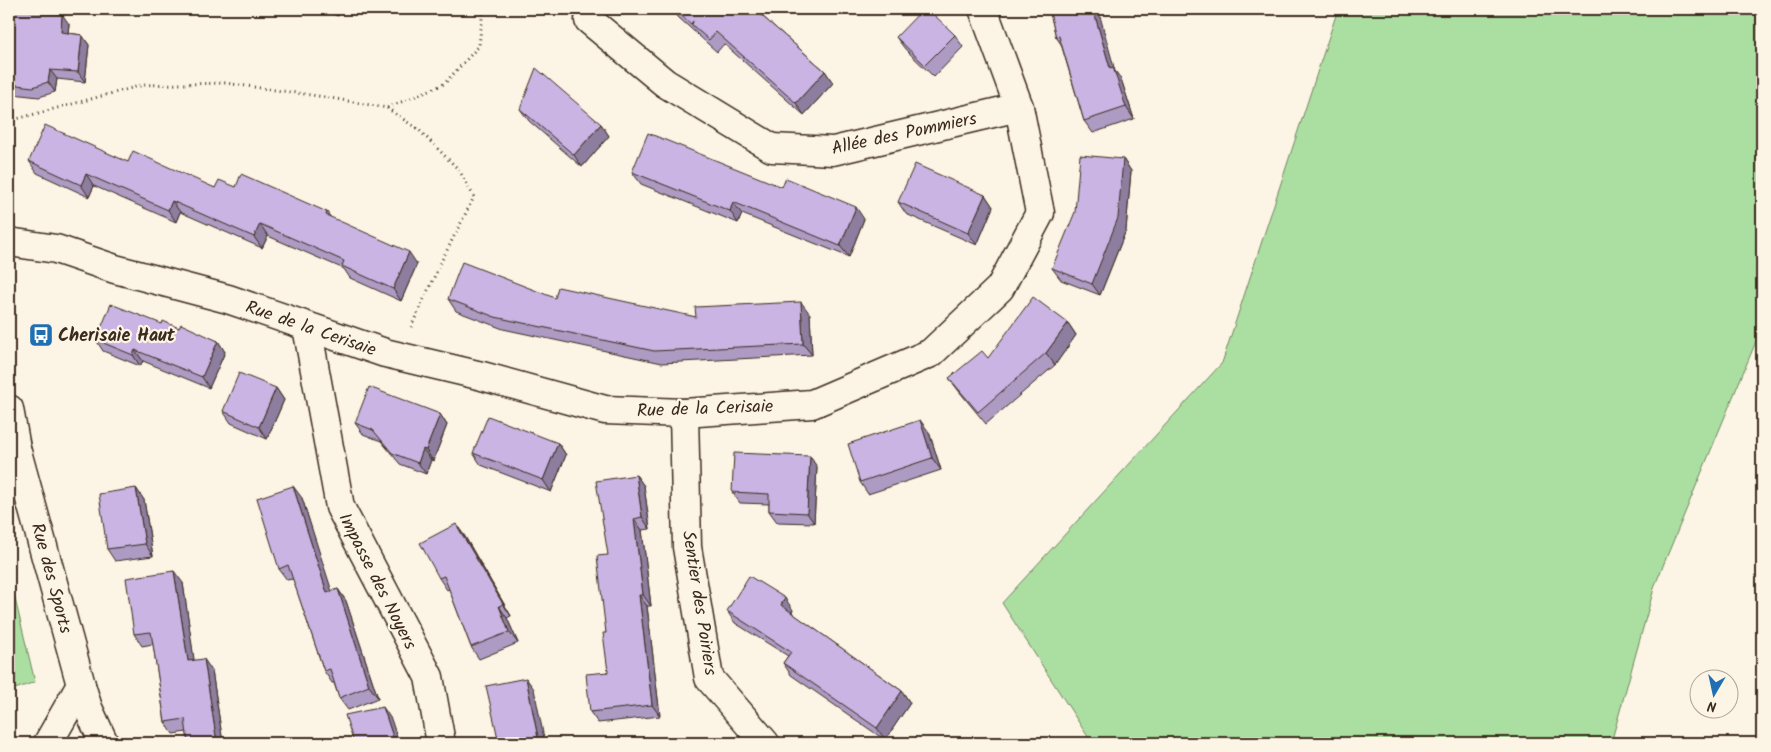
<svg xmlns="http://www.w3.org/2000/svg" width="1771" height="752" font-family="Kalam,sans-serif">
  <rect width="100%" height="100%" fill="#fcf5e5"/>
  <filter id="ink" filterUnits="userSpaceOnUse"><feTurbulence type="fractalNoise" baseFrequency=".02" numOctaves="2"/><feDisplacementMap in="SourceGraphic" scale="10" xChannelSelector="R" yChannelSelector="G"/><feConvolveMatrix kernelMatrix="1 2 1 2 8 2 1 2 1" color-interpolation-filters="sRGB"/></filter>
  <g filter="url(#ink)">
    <g fill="#abdfa2" stroke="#738460">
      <polygon points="1338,9 1762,9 1762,327 1655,585 1611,743 1092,743 1002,603 1222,363"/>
      <polygon points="9,574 35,682 9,691"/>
    </g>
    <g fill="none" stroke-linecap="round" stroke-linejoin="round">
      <defs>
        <g id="minor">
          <polyline points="589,20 665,83 772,148 833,151 1019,107"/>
          <polyline points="9,242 56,249 115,269 228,299 385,353 482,376 605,410 684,413 812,404 931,353 1000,288 1040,213 1019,107 983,9"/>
          <polyline points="307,327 340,507 429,677 441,743"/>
          <polyline points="9,409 16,448 81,685 88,708 104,743"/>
          <polyline points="684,413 687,547 709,678 765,743"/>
          <polyline points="48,743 81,685"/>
        </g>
      </defs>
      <use href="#minor" stroke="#3b2a1e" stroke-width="31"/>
      <g stroke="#3b2a1e" stroke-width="3" stroke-dasharray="1 4" stroke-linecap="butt">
        <polyline points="387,108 419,130 459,170 474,197 442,260 411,327"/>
        <polyline points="9,121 143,85 225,83 325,97 387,108 444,84 479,46 483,9"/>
      </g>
      <use href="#minor" stroke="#fcf5e5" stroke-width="28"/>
    </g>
    <g fill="#ad9bc3" stroke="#3b2a1e">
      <polygon points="319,9 341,9 338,16"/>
      <polygon points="669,9 754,9 825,71 833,83 804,115 724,44 717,52"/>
      <polygon points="891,9 897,9 894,12"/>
      <polygon points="1049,9 1115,71 1121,79 1134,119 1093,133 1084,121 1061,44 1056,37"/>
      <polygon points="69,24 68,33 82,35 89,45 85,82 57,79 55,92 39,97 13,94 9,88 9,59"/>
      <polygon points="955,35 963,47 934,77 905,49 896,37"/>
      <polygon points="520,109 601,124 609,136 582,167 529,121"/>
      <polygon points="1123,159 1131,171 1126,230 1100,295 1061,280 1052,268"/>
      <polygon points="29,161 128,162 215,188 236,187 327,212 331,218 417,264 401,301 350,278 344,269 268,236 262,248 180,212 176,222 94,186 89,197 37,173"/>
      <polygon points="632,172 782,187 864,219 849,257 742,214 738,223 641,184"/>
      <polygon points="985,195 993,207 977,245 906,214 898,202"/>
      <polygon points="555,298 696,317 810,314 812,355 662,363 503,329 456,311 448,299"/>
      <polygon points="1068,323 1076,335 1055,365 986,424 958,390 949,378 988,358"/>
      <polygon points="162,324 179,328 218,341 225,352 209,388 143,361 140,366 103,351 96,340"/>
      <polygon points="276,388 284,400 267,439 231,423 223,411"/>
      <polygon points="440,414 447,425 433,461 431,460 426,474 400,464 381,441 363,434 355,423"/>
      <polygon points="929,432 941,470 868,494 860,482"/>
      <polygon points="558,443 566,455 551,492 481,465 473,453"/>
      <polygon points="817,467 814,523 777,522 769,511 769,504 740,503 732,492"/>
      <polygon points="636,475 644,486 650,529 642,530 651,606 647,606 660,716 598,723 590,712 608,672 606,633 608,555"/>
      <polygon points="136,488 144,500 153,556 115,561 107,549"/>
      <polygon points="302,498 331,591 338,589 346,601 378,698 348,710 339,698 334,683 332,683 324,671 293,579 287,580 279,569"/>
      <polygon points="464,535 511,616 507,618 518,643 479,659 471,647 449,589 447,590 439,578"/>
      <polygon points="183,583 194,661 212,671 223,743 188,743 187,732 173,734 165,722 153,644 142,646 134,634"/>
      <polygon points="793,610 792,613 902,691 910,703 885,740 791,675 783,663 788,656 735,623 727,611"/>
    </g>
    <g fill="#8d7e9f" stroke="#3b2a1e">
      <polygon points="333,9 341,9 338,16"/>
      <polygon points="1093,9 1098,9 1115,71 1121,79 1134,119 1126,107 1110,68"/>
      <polygon points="62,14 69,24 67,42 61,32"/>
      <polygon points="82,35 89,45 85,82 78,72"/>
      <polygon points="50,70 57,79 55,92 48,82"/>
      <polygon points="825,71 833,83 804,115 796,103"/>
      <polygon points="601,124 609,136 582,167 574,155"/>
      <polygon points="1123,159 1131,171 1126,230 1100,295 1092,284"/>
      <polygon points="86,174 94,186 89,197 81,185"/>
      <polygon points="985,195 993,207 977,245 968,233"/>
      <polygon points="172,201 180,212 176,222 168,210"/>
      <polygon points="733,202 742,214 738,223 730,211"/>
      <polygon points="856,207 864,219 849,257 840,246"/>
      <polygon points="260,224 268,236 262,248 254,237"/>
      <polygon points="409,252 417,264 401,301 393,289"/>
      <polygon points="801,302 810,314 812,355 803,344"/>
      <polygon points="1068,323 1076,335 1055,365 1046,353"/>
      <polygon points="218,341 225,352 209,388 202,377"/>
      <polygon points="135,350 143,361 140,366 133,355"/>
      <polygon points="276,388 284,400 267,439 259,427"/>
      <polygon points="440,414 447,425 433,461 426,450"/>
      <polygon points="920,420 929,432 941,470 932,458"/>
      <polygon points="558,443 566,455 551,492 543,480"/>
      <polygon points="423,449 431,460 426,474 418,463"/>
      <polygon points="810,456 817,467 814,523 807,513"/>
      <polygon points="636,475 644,486 650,529 642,517"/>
      <polygon points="293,486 302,498 336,604 327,593"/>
      <polygon points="136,488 144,500 153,556 145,544"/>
      <polygon points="634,519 642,530 651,606 643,595"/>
      <polygon points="456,524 464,535 511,616 503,604"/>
      <polygon points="174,571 183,583 196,673 188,661"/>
      <polygon points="338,589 346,601 378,698 369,686"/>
      <polygon points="639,595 647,606 660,716 652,705"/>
      <polygon points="785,598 793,610 789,617 781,605"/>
      <polygon points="499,606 507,618 518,643 509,632"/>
      <polygon points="204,659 212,671 223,743 217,743"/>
      <polygon points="526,678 534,689 545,743 539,743"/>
      <polygon points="902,691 910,703 885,740 877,728"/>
      <polygon points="383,707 391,719 399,743 395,743"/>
    </g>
    <g fill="#c9b4e3" stroke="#3b2a1e">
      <polygon points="14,9 62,14 61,32 82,35 78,72 50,70 48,82 33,87 9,84 9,59"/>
      <polygon points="674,9 754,9 825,71 796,103 716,32 709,40 692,25 693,21 691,24"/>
      <polygon points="923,9 928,9 955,35 925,65 896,37"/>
      <polygon points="1049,9 1093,9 1110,68 1113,67 1126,107 1084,121 1059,36 1056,37"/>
      <polygon points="536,68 601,124 574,155 520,109"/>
      <polygon points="45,125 128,162 133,151 215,188 219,180 236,187 241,174 327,212 326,215 409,252 393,289 342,266 344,261 260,224 254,237 172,201 168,210 86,174 81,185 29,161"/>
      <polygon points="648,133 782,187 786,178 856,207 840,246 733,202 730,211 632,172"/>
      <polygon points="1080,155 1123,159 1118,218 1092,284 1052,268 1075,212"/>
      <polygon points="915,164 985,195 968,233 898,202"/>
      <polygon points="462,262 555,298 558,287 696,317 695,307 801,302 803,344 654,351 495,317 448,299"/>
      <polygon points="1033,297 1068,323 1046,353 978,412 949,378 982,351 988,358"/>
      <polygon points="111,304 162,324 163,321 179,328 181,324 218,341 202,377 135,350 133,355 96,340"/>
      <polygon points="239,373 276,388 259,427 223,411"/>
      <polygon points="369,387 440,414 426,450 423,449 418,463 392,453 373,430 355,423"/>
      <polygon points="488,416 558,443 543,480 473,453"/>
      <polygon points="920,420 932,458 860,482 848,444"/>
      <polygon points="734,453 810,456 807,513 769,511 769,494 732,492"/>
      <polygon points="636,475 642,517 634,519 643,595 639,595 652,705 590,712 586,674 608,672 603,633 606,633 597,556 608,555 596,481"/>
      <polygon points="293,486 327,593 338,589 369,686 339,698 330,669 324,671 288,565 279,569 257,498"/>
      <polygon points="136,488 145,544 107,549 99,494"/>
      <polygon points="456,524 503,604 499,606 509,632 471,647 444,576 439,578 420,543"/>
      <polygon points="174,571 188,661 204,659 217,743 188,743 185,719 165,722 151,632 134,634 126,578"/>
      <polygon points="749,576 785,598 781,605 902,691 877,728 783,663 791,652 727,611"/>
      <polygon points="526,678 539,743 499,743 495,725 486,686"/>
      <polygon points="383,707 395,743 354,743 345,715"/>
    </g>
  </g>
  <defs>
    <symbol id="bus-square" viewBox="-11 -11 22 22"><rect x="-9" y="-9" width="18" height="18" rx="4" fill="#1f6fb2" stroke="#fcf5e5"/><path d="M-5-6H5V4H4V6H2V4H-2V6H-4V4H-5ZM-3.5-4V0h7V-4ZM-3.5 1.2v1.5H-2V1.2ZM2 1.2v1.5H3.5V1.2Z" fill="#fff"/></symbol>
  </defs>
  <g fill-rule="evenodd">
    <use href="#bus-square" x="27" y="321" width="28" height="28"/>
  </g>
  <g text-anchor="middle" stroke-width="4.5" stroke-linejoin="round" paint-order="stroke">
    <g font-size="18" fill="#3b2a1e" stroke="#fcf5e5">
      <text transform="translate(904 133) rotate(-12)" y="6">Allée des Pommiers</text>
      <text transform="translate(311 328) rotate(19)" y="6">Rue de la Cerisaie</text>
      <text transform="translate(705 408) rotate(-2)" y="6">Rue de la Cerisaie</text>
      <text transform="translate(52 578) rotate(75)" y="6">Rue des Sports</text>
      <text transform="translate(378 581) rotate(63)" y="6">Impasse des Noyers</text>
      <text transform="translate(700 603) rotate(81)" y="6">Sentier des Poiriers</text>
    </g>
    <g font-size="18" font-weight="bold" fill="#3b2a1e" stroke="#fcf5e5" text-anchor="start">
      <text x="58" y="341">Cherisaie Haut</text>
    </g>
  </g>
  <rect width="1771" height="752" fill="none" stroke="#fcf5e5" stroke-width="30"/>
  <rect x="15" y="15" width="1741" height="722" fill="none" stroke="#3b2a1e" stroke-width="2" filter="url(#ink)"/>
  <g transform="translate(1714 694) rotate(189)"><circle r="24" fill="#fcf5e5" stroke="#afa495"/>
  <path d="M0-4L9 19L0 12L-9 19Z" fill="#1f6fb2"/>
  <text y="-8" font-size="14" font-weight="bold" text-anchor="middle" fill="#3b2a1e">N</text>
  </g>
</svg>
